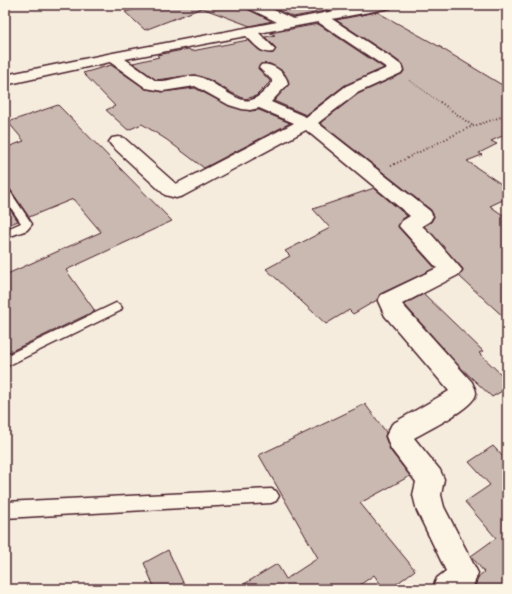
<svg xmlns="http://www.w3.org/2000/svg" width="512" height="594" font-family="Dekko,sans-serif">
  <rect width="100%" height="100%" fill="#f5ecde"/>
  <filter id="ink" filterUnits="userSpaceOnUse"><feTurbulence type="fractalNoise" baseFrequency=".025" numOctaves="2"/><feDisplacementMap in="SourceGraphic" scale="8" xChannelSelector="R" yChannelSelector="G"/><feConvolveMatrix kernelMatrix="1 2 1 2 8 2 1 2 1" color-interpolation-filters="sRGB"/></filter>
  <g filter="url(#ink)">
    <g fill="#cab9b1" stroke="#4a1f2b">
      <polygon points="150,5 246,5 247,9 272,21 250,26 202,8 145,30 125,12"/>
      <polygon points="267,5 357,5 293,17"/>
      <polygon points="377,12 442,48 441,48 507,88 507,134 491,141 497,144 479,153 482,155 467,161 507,188 507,198 490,206 507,218 507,320 459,276 463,269 424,226 431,222 434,217 431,210 320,123 358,94 402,74 404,71 402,64 394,58 336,20"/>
      <polygon points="318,24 384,68 345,85 306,115 274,101 289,84 283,71 270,64 261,64 258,68 270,81 270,82 256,96 245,99 232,93 210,80 195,75 156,80 133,63 159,57 157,55 188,49 192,51 248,40 261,51 273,53 276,48 265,37 275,35 270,33"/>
      <polygon points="111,65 146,89 163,92 195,88 229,106 250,111 259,110 290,123 204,168 167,140 142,124 128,130 106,110 115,106 83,73"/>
      <polygon points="58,105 172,221 66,270 95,311 5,354 5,275 101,232 73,199 29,217 10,189 5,188 5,148 24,141 8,122"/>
      <polygon points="374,188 407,216 401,220 398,227 435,268 380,294 377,300 353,314 349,310 326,324 266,269 290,256 285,251 330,228 313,209"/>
      <polygon points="5,202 18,221 5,226"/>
      <polygon points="424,294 483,351 479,353 507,380 507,388 492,397 458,365 404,304"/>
      <polygon points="365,404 386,432 385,437 390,450 410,476 360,503 415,570 390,589 384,589 374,575 354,589 236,589 277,564 286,579 318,558 259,455"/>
      <polygon points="493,446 507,461 507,584 500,589 474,589 479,576 484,572 471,556 496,538 465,502 490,485 469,462"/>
      <polygon points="168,550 186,589 155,589 144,563"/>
    </g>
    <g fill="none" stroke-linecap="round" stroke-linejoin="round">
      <defs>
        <g id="service">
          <polygon points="5,189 9,190 32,224 27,230 5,238 5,230 21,223 5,199"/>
          <polygon points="116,303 120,305 122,308 120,311 5,367 5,356"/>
          <polygon points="271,489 276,491 279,496 276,501 271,503 5,518 5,502"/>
        </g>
        <path id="minor" d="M247,5H263L293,19L365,5H391L390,8L385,9L332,19L393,59L401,65L403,70L401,73L357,93L318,123L430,211L433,216L430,221L422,226L432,235L462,270L458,275L402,304L472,382C473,385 476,389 476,393C476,407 426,431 414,438L440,470L444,479L441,495L444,507L478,573L472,589H432L437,578L446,571L417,511L413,495L416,482L391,449L386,436L392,424L449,391L385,316L378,301L381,295L437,268L399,226L402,221L410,216L306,130L183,196L176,198L165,195L112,146L109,142L112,138L118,137L124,138L176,184L294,123L259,108L250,110L242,109L229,105L195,86L163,91L146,88L110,62L5,85V75L113,53L277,22L248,8ZM318,22L387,68L346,86L306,117L271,102L288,84C287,73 271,62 261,65L259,68L272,80V83C267,89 259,98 251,100C235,104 213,78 195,76C182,75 169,82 156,81L125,59L246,36C254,43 261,55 273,52L275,49L259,33Z"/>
      </defs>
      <use href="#service" stroke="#4a1f2b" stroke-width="3"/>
      <use href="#minor" stroke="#4a1f2b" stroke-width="3"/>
      <g stroke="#4a1f2b" stroke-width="1.5" stroke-dasharray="0.5 2" stroke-linecap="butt">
        <polyline points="480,5 507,9"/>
        <polyline points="409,80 441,103"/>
      </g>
      <g stroke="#4a1f2b" stroke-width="2" stroke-dasharray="1 2.5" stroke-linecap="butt">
        <polyline points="440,102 473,126"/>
        <polyline points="391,166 468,128 507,115"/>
      </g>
      <use href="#service" fill="#fcf5e5" fill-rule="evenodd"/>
      <use href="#minor" fill="#fcf5e5" fill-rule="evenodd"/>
    </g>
  </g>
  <rect width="512" height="594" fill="none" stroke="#fcf5e5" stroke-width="20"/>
  <rect x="10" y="10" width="492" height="574" fill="none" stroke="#4a1f2b" stroke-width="1.5" filter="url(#ink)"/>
</svg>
